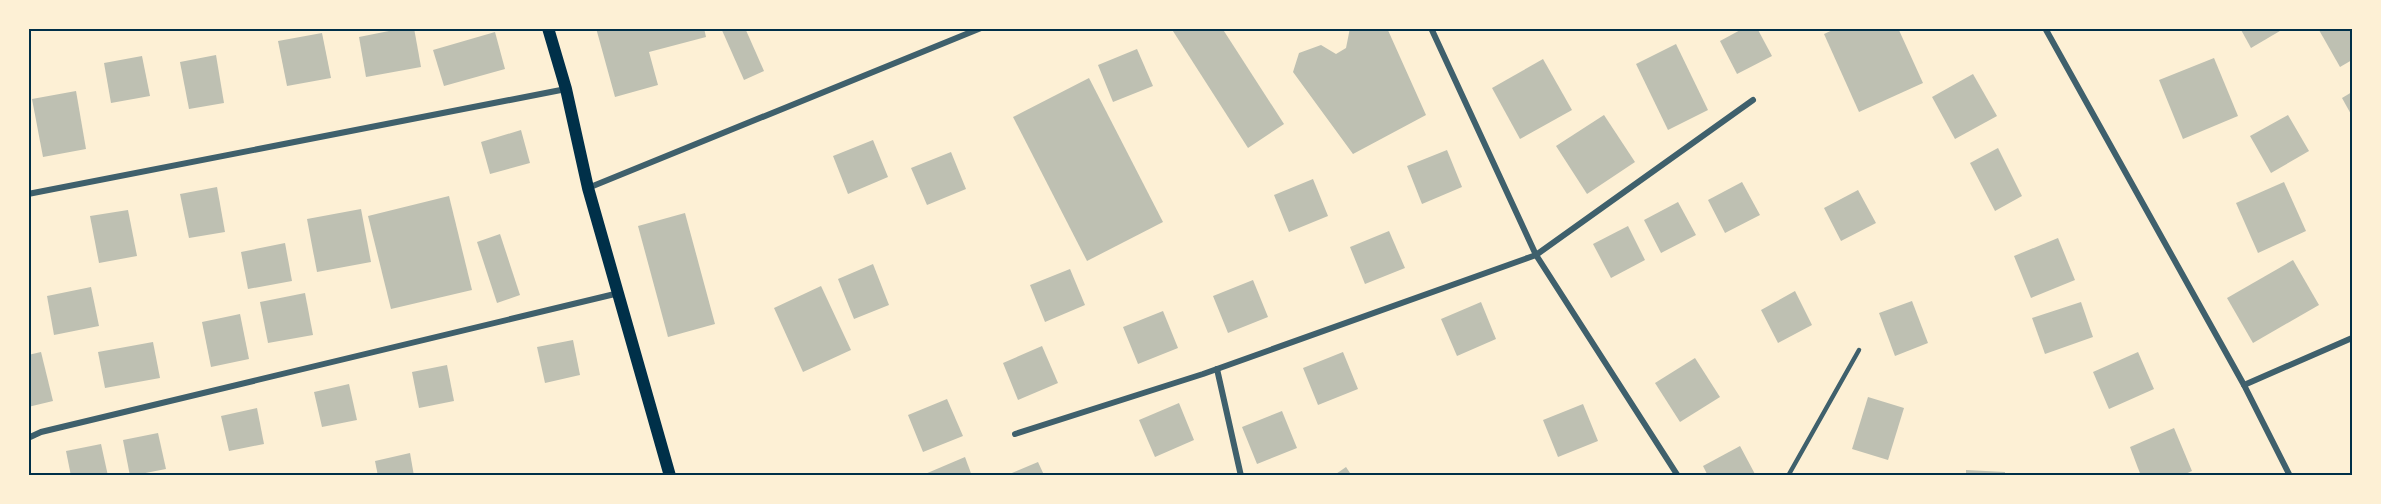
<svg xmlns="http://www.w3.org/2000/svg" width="2381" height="504" font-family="Roboto,sans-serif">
  <rect width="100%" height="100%" fill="#fdf0d5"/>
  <g fill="#bec0b2">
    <polygon points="404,28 414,28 421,67 366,77 359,37"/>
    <polygon points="596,28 704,28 706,37 649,52 658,85 615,97"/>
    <polygon points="721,28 745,28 764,71 744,80"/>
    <polygon points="1171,28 1222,28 1284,124 1248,148"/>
    <polygon points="1350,28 1387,28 1426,115 1353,154 1293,72 1299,53 1321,45 1336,54 1346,48"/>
    <polygon points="1744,28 1757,28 1772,56 1737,74 1720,41"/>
    <polygon points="1837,28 1898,28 1923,83 1859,112 1824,34"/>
    <polygon points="2240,28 2285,28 2251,48"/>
    <polygon points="2321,28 2352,28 2352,60 2340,67 2319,30"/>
    <polygon points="495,32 505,69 444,86 433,50"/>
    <polygon points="322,33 331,78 287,86 278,41"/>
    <polygon points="1676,44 1708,110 1668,130 1636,64"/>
    <polygon points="1137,49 1153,86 1113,102 1098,65"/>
    <polygon points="216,55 224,103 189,109 180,62"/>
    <polygon points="142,56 150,96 111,103 104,63"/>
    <polygon points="2214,58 2238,116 2183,139 2159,80"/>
    <polygon points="1543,59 1572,110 1520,139 1492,88"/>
    <polygon points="1973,74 1997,116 1955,139 1932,97"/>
    <polygon points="1089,78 1163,222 1087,261 1013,117"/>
    <polygon points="76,91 86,149 43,157 32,99"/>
    <polygon points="2352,92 2352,116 2342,98"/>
    <polygon points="1604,115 1635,162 1587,194 1556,146"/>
    <polygon points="2288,115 2309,151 2271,173 2250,136"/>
    <polygon points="521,130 530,163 490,174 481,142"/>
    <polygon points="873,140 888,177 848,194 833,156"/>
    <polygon points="1998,148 2022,196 1995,211 1970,163"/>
    <polygon points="1447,150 1462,187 1422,204 1407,166"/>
    <polygon points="951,152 966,189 927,205 911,168"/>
    <polygon points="1313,179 1328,216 1289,232 1274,195"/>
    <polygon points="1742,182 1760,215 1725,233 1708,200"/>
    <polygon points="2284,182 2306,231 2258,253 2236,203"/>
    <polygon points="217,187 225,232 189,238 180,194"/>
    <polygon points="1858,190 1876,223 1841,241 1824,208"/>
    <polygon points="449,196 472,290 391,309 368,216"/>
    <polygon points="1678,202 1696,235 1661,253 1644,220"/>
    <polygon points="361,209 371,262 317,272 307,219"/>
    <polygon points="128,210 137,256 99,263 90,216"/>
    <polygon points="685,213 715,324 668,337 638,226"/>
    <polygon points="1628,226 1645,260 1611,278 1593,244"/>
    <polygon points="1389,231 1405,268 1365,284 1350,247"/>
    <polygon points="500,234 520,295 497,303 477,242"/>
    <polygon points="2058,238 2075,280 2031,298 2014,256"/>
    <polygon points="285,243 292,281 248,289 241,252"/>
    <polygon points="2293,260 2319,305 2253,343 2227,298"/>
    <polygon points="873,264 889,305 854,319 838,279"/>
    <polygon points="1070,269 1085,305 1045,322 1030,285"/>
    <polygon points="1253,280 1268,317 1228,333 1213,296"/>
    <polygon points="821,286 851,350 803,372 774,308"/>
    <polygon points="91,287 99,326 54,335 47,296"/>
    <polygon points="1795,291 1812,325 1778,343 1761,310"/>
    <polygon points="305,293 313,335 268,343 260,302"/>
    <polygon points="1912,301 1928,343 1895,356 1879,313"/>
    <polygon points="1481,302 1496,339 1457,356 1441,319"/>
    <polygon points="2081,302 2093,337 2045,354 2032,318"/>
    <polygon points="1163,311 1178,348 1138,364 1123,327"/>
    <polygon points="240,314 249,359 211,367 202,322"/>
    <polygon points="573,340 580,375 545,383 537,347"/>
    <polygon points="153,342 160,378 105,388 98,352"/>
    <polygon points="1042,346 1058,383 1018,400 1003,363"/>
    <polygon points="41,352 53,401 28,407 28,355"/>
    <polygon points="1343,352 1358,389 1318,405 1303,368"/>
    <polygon points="2138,352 2154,389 2109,409 2093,372"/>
    <polygon points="1695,358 1720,397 1680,422 1655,383"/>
    <polygon points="447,365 454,401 419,408 412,372"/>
    <polygon points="349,384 357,420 322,427 314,392"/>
    <polygon points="1868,397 1904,408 1888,460 1852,449"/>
    <polygon points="947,399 963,436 923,452 908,415"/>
    <polygon points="1179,403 1194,440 1155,457 1139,420"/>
    <polygon points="1583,404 1598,441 1558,457 1543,420"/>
    <polygon points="257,408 264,444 229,451 221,416"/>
    <polygon points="1282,411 1297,448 1257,464 1242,427"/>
    <polygon points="2174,428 2192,471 2181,476 2141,476 2130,447"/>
    <polygon points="158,433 166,469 130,476 123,440"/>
    <polygon points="101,444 108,476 71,476 66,451"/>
    <polygon points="1740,446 1756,476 1708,476 1703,466"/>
    <polygon points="410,453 414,476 378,476 375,461"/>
    <polygon points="965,457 972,476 926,476 925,474"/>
    <polygon points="1038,462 1044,475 1007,475"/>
    <polygon points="1346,467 1352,476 1333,476"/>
    <polygon points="1966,470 2005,472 2005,476 1966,476"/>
  </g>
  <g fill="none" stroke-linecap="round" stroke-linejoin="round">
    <polyline stroke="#3f606c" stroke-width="4.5" points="1788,476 1859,350"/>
    <g stroke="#3f606c" stroke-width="6">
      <polyline points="1431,28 1536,255 1678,476"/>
      <polyline points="2045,28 2244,385 2290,476"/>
      <polyline points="588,188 981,28"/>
      <polyline points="28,194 566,89"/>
      <polyline points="1217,369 1241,476"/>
      <polyline points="2244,385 2352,338"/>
      <polyline points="1015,434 1203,374 1536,255 1753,100"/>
      <polyline points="28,438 41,432 619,293"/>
    </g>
    <polyline stroke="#003049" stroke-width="12" points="548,28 566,89 588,188 670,476"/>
  </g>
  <rect width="2381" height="504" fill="none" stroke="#fdf0d5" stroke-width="60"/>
  <rect x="30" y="30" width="2321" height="444" fill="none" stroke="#003049" stroke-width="2"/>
</svg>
